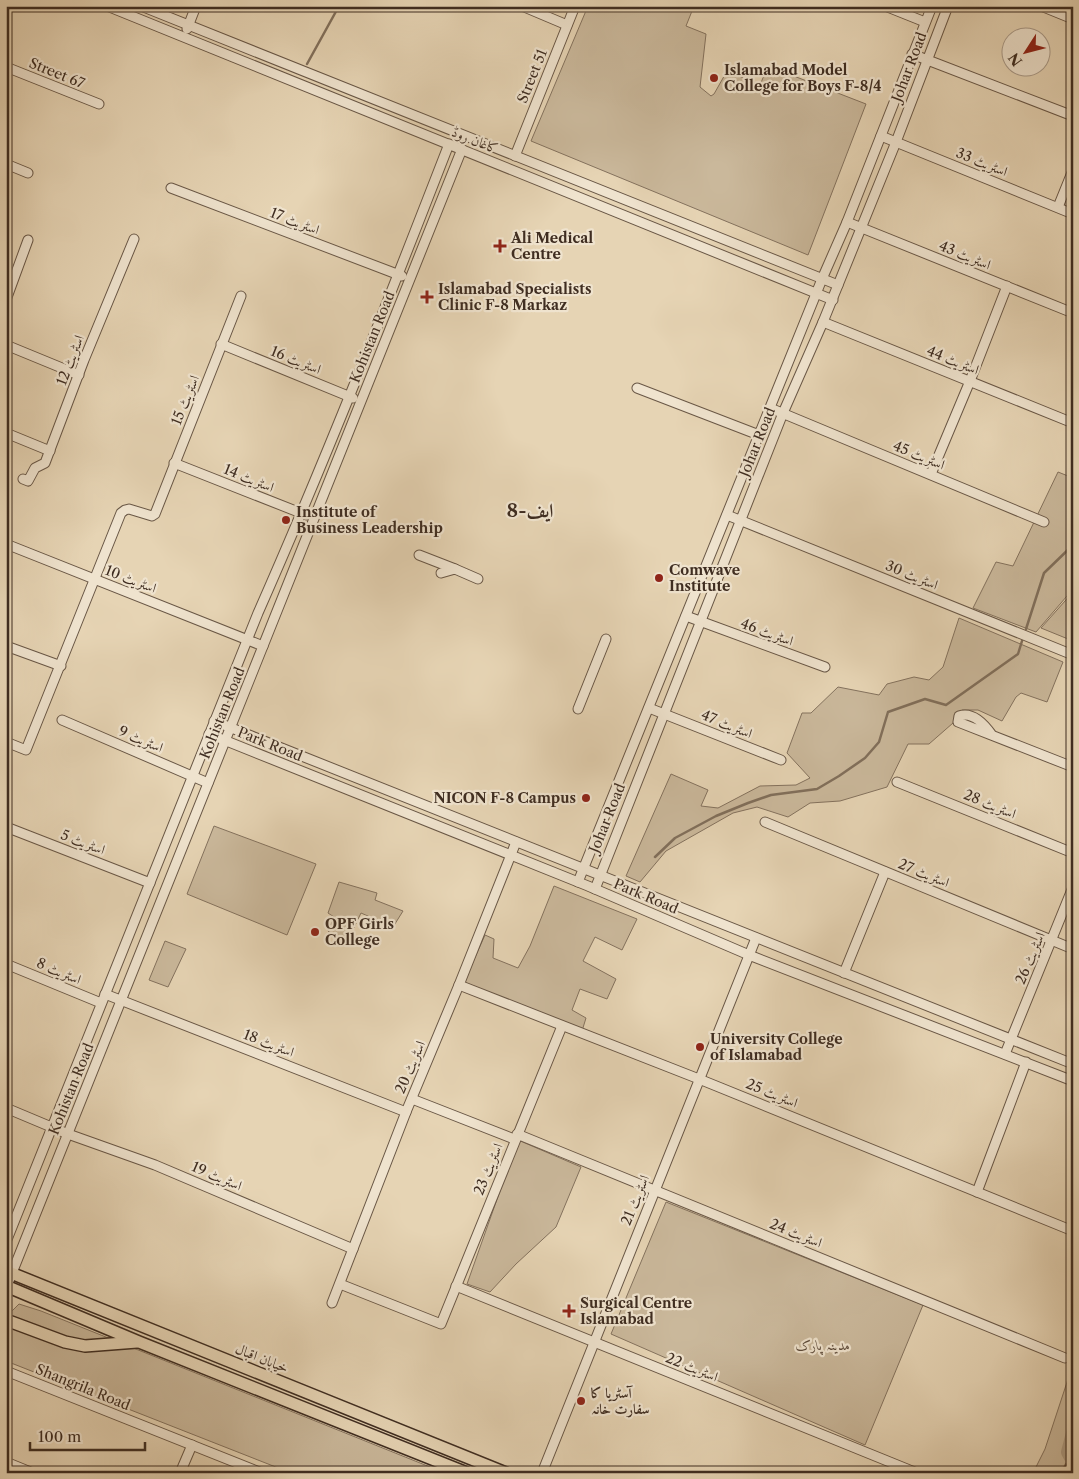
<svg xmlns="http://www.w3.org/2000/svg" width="1079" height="1479" font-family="'Libre Caslon Text',Amiri,serif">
  <rect width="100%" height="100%" fill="#e6d4b4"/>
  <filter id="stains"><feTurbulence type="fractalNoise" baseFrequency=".004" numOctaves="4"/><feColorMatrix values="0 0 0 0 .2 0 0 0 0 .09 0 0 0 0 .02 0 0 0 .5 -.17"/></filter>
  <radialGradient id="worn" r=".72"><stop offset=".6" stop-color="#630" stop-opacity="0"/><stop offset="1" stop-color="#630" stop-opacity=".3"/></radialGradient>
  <g fill="#cab89b" stroke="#84725e">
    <polygon points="588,6 694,6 686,26 706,34 700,87 711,96 714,94 727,71 760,85 768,66 866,104 808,255 531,141"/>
    <polygon points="1058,472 1073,478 1073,589 1036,632 973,608 996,562 1013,566"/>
    <polygon points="1073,592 1073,641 1041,628"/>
    <polygon points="959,618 1063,662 1047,702 1021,693 1016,697 1002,721 978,710 962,710 953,723 929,744 908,744 887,787 840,801 810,803 788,817 757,807 733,813 666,851 640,882 626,876 671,774 708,790 701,806 718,808 760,786 796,785 810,778 787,753 802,713 811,713 838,687 879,695 887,684 914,677 929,680 943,667"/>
    <polygon points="214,826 316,864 287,935 187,894"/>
    <polygon points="339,882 377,893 375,900 403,911 393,927 361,913 346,944 328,931 334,917 328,913"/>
    <polygon points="554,886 637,919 622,950 595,937 583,961 616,979 607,999 580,989 572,1010 586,1018 582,1031 464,982 485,935 494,939 493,958 518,968 530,946"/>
    <polygon points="165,941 186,949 168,987 149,980"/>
    <polygon points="518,1140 581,1167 556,1227 516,1264 490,1292 467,1284"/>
    <polygon points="666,1202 923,1305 865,1445 611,1334"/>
    <polygon points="19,1304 41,1311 445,1473 291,1473 6,1361 6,1326 10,1313"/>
    <polygon points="1072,1367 1073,1473 1033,1473 1045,1449"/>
  </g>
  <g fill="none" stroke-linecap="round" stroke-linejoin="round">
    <g stroke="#816f5b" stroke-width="2.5">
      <polyline points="307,64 339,6"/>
      <polyline points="1026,629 1044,573 1073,545"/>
      <polyline points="655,857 675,838 716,816 748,803 771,795 817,789 839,776 865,758 879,742 888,712 925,699 946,705 1018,654 1022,641"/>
      <polyline points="1061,1473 1071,1456"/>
    </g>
    <polyline stroke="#ad9b82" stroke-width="14" points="1073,1433 1068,1452 1073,1461"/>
    <defs>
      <g id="minor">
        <polyline points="107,6 833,300"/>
        <polyline points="141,6 838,285"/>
        <polyline points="522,6 567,25"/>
        <polyline points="885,6 925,22"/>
        <polyline points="1041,6 1073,19"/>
        <polyline points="187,29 196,6"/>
        <polyline points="912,54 1073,116"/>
        <polyline points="6,67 99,104"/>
        <polyline points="881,136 1073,214"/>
        <polyline points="515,156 575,6"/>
        <polyline points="6,164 28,173"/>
        <polyline points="171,188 402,276"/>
        <polyline points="1058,207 1073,170"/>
        <polyline points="847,222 1073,313"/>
        <polyline points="6,300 28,240"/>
        <polyline points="823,322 1073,423"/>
        <polyline points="221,344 353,398"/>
        <polyline points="6,345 79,375"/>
        <polyline points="637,388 759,435"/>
        <polyline points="770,408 1044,522"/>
        <polyline points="6,433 50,451"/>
        <polyline points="174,463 306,515"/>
        <polyline points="931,474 970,381 1007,286"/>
        <polyline points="23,479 28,481 35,468 45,463 84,360 134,239"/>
        <polyline points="727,515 1073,655"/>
        <polyline points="6,544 263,646"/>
        <polyline points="419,555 455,569"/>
        <polyline points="441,573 455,569 478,579"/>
        <polyline points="686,616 825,667"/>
        <polyline points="6,646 61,666"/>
        <polyline points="649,708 781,760"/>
        <polyline points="578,709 606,639"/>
        <polyline points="62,720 208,783"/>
        <polyline points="214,721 1073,1064"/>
        <polyline points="209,734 588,886 749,955 1073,1081"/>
        <path d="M992,735C985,725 973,711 959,716L958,722L1073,767"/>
        <polyline points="6,742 26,750 121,513 125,510 129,509 152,516 155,514 241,296"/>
        <polyline points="897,782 1073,853"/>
        <polyline points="765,822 1073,949"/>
        <polyline points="6,827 150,883"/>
        <polyline points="578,882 822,279 847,222 932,6"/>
        <polyline points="595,889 783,413 823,322 896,142 948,6"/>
        <polyline points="6,964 101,1003"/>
        <polyline points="844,973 885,872"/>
        <polyline points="459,985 699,1079 1073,1231"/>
        <polyline points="105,994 406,1112"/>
        <polyline points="1005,1054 1073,887"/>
        <polyline points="412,1099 514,1139"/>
        <polyline points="6,1108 68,1134 155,1165 353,1249"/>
        <polyline points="517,1134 1065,1358"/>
        <polyline points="977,1192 1026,1062"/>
        <path d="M6,1242L258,613C326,459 388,301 449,144"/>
        <polyline points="340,1284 441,1324 562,1026"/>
        <polyline points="456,1286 917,1473"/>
        <polyline points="6,1288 462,149"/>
        <polyline points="332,1303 406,1112 459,985 516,842"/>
        <polyline points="6,1371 262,1473"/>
        <polyline points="6,1462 33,1473"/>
        <polyline points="180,1473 192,1445"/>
        <polyline points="542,1473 756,938"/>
      </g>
      <g id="major">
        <polyline points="6,1271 506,1473"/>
        <polyline points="6,1286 139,1342 467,1473"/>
        <polyline points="6,1320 65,1342 85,1346 137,1342"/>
      </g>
    </defs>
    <use href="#minor" stroke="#695746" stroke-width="11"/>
    <use href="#major" stroke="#3f2d21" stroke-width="14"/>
    <use href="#minor" stroke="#efe3ce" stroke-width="9"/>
    <use href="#major" stroke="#e6d4b4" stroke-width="11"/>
  </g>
  <g fill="#8f2418" stroke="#efe3ce" stroke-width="2">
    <circle cx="714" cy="78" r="5"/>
    <path d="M497.5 238.5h5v5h5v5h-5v5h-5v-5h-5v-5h5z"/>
    <path d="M424.5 289.5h5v5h5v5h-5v5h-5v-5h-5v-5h5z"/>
    <circle cx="286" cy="520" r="5"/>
    <circle cx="659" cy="578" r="5"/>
    <circle cx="586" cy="798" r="5"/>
    <circle cx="315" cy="932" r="5"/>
    <circle cx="700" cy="1047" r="5"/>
    <path d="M566.5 1303.5h5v5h5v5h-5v5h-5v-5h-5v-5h5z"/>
    <circle cx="581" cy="1401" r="5"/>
  </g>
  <g text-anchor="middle" stroke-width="4.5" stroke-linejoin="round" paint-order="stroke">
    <g font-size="14" fill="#3f2d21" stroke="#efe3ce">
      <text transform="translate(909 67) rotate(-69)" y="5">Johar Road</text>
      <text transform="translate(57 73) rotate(22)" y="5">Street 67</text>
      <text transform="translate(532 76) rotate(-68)" y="5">Street 51</text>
      <text transform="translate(475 140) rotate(22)" y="5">کاغان روڈ</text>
      <text transform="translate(982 162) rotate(22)" y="5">اسٹریٹ 33</text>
      <text transform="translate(295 221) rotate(21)" y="5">اسٹریٹ 17</text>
      <text transform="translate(965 255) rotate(22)" y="5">اسٹریٹ 43</text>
      <text transform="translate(372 337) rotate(-68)" y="5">Kohistan Road</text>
      <text transform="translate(70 360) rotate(-69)" y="5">اسٹریٹ 12</text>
      <text transform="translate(296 360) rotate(22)" y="5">اسٹریٹ 16</text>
      <text transform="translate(953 360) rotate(22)" y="5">اسٹریٹ 44</text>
      <text transform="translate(185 400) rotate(-68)" y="5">اسٹریٹ 15</text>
      <text transform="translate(757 442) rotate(-68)" y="5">Johar Road</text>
      <text transform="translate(919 455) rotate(22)" y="5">اسٹریٹ 45</text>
      <text transform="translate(249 478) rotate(22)" y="5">اسٹریٹ 14</text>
      <text transform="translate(912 575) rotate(22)" y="5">اسٹریٹ 30</text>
      <text transform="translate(131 579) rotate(21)" y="5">اسٹریٹ 10</text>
      <text transform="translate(767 632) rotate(20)" y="5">اسٹریٹ 46</text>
      <text transform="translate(222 713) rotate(-68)" y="5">Kohistan Road</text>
      <text transform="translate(727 724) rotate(22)" y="5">اسٹریٹ 47</text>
      <text transform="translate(141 739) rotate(23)" y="5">اسٹریٹ 9</text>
      <text transform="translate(270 744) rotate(22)" y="5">Park Road</text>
      <text transform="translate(990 804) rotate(22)" y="5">اسٹریٹ 28</text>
      <text transform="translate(607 818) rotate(-68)" y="5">Johar Road</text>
      <text transform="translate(83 842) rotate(21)" y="5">اسٹریٹ 5</text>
      <text transform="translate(924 873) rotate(22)" y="5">اسٹریٹ 27</text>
      <text transform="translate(646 896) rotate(23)" y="5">Park Road</text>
      <text transform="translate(1030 958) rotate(-67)" y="5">اسٹریٹ 26</text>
      <text transform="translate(59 971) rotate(23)" y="5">اسٹریٹ 8</text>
      <text transform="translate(269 1043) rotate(21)" y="5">اسٹریٹ 18</text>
      <text transform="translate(410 1067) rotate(-67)" y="5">اسٹریٹ 20</text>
      <text transform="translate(71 1089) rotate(-68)" y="5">Kohistan Road</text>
      <text transform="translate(772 1093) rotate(22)" y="5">اسٹریٹ 25</text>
      <text transform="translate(488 1169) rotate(-68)" y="5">اسٹریٹ 23</text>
      <text transform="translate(217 1176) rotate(23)" y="5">اسٹریٹ 19</text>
      <text transform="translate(635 1200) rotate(-68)" y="5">اسٹریٹ 21</text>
      <text transform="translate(796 1233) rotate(22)" y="5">اسٹریٹ 24</text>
      <text transform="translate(262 1358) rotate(22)" y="5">خیابان اقبال</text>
      <text transform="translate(692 1367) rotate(22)" y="5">اسٹریٹ 22</text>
      <text transform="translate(83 1387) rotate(22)" y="5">Shangrila Road</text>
    </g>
    <g font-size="14" font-weight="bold" fill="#3f2d21" stroke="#efe3ce" text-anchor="start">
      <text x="724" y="75">Islamabad Model<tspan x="724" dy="16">College for Boys F-8/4</tspan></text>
      <text x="511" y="243">Ali Medical<tspan x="511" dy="16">Centre</tspan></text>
      <text x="438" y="294">Islamabad Specialists<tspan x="438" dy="16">Clinic F-8 Markaz</tspan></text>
      <text x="296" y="517">Institute of<tspan x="296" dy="16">Business Leadership</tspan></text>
      <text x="669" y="575">Comwave<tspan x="669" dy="16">Institute</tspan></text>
      <text x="576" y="803" text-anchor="end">NICON F-8 Campus</text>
      <text x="325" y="929">OPF Girls<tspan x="325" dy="16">College</tspan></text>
      <text x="710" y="1044">University College<tspan x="710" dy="16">of Islamabad</tspan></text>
      <text x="580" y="1308">Surgical Centre<tspan x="580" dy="16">Islamabad</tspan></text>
      <text x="591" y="1398">آسٹریا کا<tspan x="591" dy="16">سفارت خانہ</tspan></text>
    </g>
    <g font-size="14" font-style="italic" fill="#5b4939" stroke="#efe3ce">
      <text x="823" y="1350">مدینہ پارک</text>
    </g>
    <g font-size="19" font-weight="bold" fill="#3f2d21" stroke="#efe3ce">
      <text x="530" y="517">ایف-8</text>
    </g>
  </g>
  <rect width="1079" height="1479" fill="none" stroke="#e6d4b4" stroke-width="25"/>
  <rect x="8" y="8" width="1064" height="1464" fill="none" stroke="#3f2d21" stroke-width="2.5"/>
  <rect x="12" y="12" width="1054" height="1454" fill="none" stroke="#3f2d21"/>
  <g transform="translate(1026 52) rotate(234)"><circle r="24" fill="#efe3ce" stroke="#a99a89"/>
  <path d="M0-4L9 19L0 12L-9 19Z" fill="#8f2418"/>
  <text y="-8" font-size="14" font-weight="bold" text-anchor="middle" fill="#3f2d21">N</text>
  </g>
  <path d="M30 1442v8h115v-8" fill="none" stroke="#3f2d21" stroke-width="2.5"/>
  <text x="38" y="1442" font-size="15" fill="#3f2d21" stroke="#efe3ce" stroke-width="4" paint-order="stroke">100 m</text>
  <rect width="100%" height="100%" filter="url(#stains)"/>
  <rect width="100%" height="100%" fill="url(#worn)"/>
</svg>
